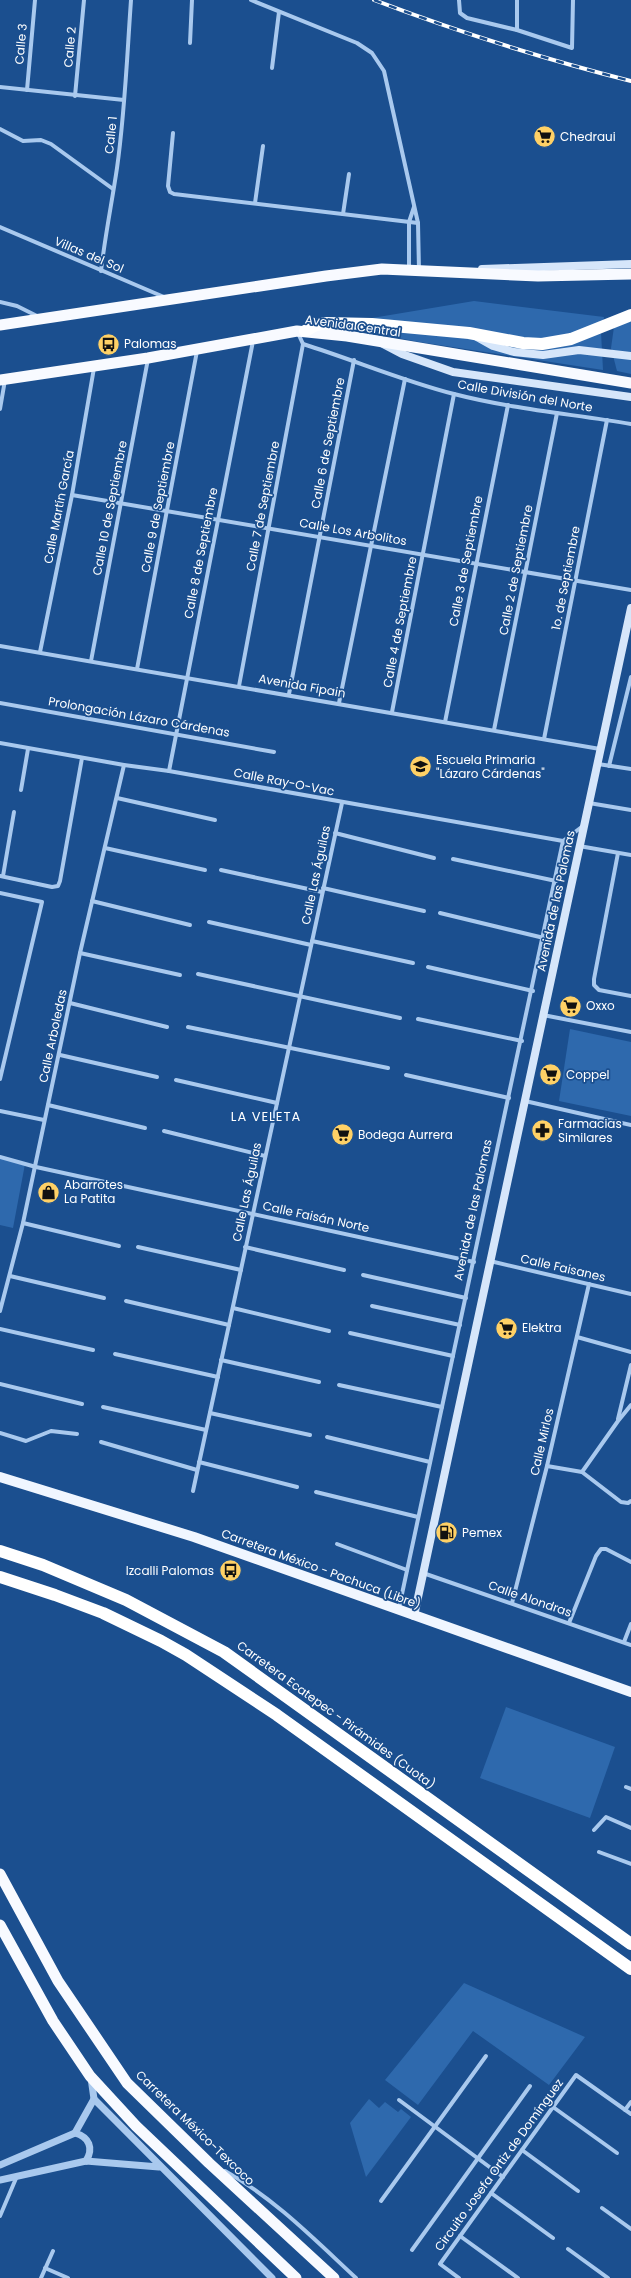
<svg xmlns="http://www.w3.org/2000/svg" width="631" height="2278" font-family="Poppins,sans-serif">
  <rect width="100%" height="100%" fill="#1b4f8f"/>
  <g fill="#2e69ad">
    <polygon points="474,301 604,317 601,332 603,370 419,342 330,325"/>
    <polygon points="615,320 631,322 631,374 617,371 611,348"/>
    <polygon points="570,1029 631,1042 631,1116 559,1101"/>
    <polygon points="0,1158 25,1164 13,1228 0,1225"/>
    <polygon points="506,1707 615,1747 590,1818 480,1778"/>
    <polygon points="464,1983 585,2037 549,2085 473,2031 418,2105 385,2080"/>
    <polygon points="369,2099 379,2108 385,2102 398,2112 401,2109 411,2117 366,2177 350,2123"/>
  </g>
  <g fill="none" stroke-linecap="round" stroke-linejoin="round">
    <g stroke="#a9c9ee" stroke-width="4">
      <polyline points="251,0 357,43 372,53 384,71 418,223 419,270"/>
      <polyline points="459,0 460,13 467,18 517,30 572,48 573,0"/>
      <polyline points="517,30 517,0"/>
      <polyline points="190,43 192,0"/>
      <polyline points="272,68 279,12"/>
      <polyline points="0,87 124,100"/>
      <polyline points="27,90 35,0"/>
      <polyline points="75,96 84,0"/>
      <polyline points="0,129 23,141 41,140 51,144 113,189"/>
      <polyline points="173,133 168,186 170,192 174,194 418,223"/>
      <polyline points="255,203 263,146"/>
      <polyline points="343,214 349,174"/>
      <polyline points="0,227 164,297"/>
      <polyline points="409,269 409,222 414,207"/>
      <path d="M101,271C105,236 112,202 117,168C125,112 127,56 131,0"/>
      <polyline points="0,302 17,306 37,316"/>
      <path d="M303,344C354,360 403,381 454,394C512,409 572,414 631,424"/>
      <polyline points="0,409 5,380"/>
      <polyline points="72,495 631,590"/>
      <polyline points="0,646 600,749"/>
      <polyline points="40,652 72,495 94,368"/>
      <polyline points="91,661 148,359"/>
      <polyline points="137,669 197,351"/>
      <polyline points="239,686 303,344 298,333"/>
      <polyline points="289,694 354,360"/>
      <polyline points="0,703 274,752"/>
      <polyline points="339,703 405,379"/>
      <polyline points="392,712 454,394"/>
      <polyline points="445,722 508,405"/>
      <polyline points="494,730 557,413"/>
      <polyline points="544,739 607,420"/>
      <polyline points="0,743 124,765 169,771 563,841"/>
      <polyline points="598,764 631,769"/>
      <polyline points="609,766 631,677"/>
      <polyline points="169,771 253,341"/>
      <polyline points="21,790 28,749"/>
      <polyline points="117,798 215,820"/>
      <polyline points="589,803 631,810"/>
      <polyline points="335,833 434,858"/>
      <polyline points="579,846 631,855"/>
      <polyline points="105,848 205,870"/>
      <polyline points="618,853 594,979 594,985 599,990 631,996"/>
      <polyline points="453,859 556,881"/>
      <polyline points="221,870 322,892"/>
      <polyline points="0,876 52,887 58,886 60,881 82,758"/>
      <polyline points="3,876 14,812"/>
      <polyline points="323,888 424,911"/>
      <polyline points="0,893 42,902 0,1079"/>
      <polyline points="92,901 190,925"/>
      <polyline points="440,913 544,938"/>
      <polyline points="209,922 311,945"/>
      <polyline points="312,941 413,963"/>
      <polyline points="80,953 180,975"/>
      <polyline points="428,967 533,991"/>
      <polyline points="198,974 400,1018"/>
      <polyline points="70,1003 167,1027"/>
      <polyline points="543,1015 631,1032"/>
      <polyline points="418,1019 522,1041"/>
      <polyline points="188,1027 388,1068"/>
      <polyline points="60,1055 157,1077"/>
      <polyline points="406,1075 509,1098"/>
      <polyline points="176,1080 277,1103"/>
      <polyline points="525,1101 631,1125"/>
      <polyline points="48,1105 145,1128"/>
      <polyline points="0,1111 44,1120"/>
      <polyline points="164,1131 265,1156"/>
      <polyline points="0,1157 36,1167 474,1262"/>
      <polyline points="23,1223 119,1246"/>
      <polyline points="138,1247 241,1270"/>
      <polyline points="245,1247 344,1270"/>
      <polyline points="490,1261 631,1294"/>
      <polyline points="363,1275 466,1298"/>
      <polyline points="10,1276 104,1298"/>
      <polyline points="126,1301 229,1325"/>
      <polyline points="372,1306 460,1325"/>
      <polyline points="233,1308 329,1331"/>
      <polyline points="0,1311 23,1223 80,953 124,765"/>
      <polyline points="0,1329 93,1350"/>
      <polyline points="350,1333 453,1356"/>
      <polyline points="577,1337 631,1352"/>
      <polyline points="115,1354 218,1377"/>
      <polyline points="221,1360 319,1382"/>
      <polyline points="0,1384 82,1404"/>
      <polyline points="339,1385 442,1407"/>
      <polyline points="103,1407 206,1430"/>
      <polyline points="210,1413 310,1435"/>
      <polyline points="618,1419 631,1365"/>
      <polyline points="0,1433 26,1441 51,1431 77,1434"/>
      <polyline points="327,1437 430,1462"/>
      <polyline points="101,1442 197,1470"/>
      <polyline points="199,1462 297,1487"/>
      <polyline points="547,1466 582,1472 621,1502 628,1503 631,1501"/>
      <polyline points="582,1472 618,1421 631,1405"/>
      <polyline points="193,1491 342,803"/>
      <polyline points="316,1492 418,1517"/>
      <polyline points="337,1544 407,1570"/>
      <polyline points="423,1573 631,1645"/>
      <polyline points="512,1603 547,1466 589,1284"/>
      <polyline points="399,1608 563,841 583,826"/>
      <polyline points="569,1623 596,1556 601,1549 606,1549 631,1562"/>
      <polyline points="624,1642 631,1624"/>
      <polyline points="626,1787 631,1789"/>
      <polyline points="594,1830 606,1817 631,1828"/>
      <polyline points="599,1852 631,1864"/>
      <polyline points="399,2100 503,2177"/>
      <polyline points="553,2107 617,2153"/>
      <polyline points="625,2110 631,2102"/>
      <polyline points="522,2150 578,2191"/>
      <path d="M225,2171C274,2198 315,2240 356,2278"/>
      <polyline points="491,2193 553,2238"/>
      <polyline points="381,2201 486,2056"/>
      <polyline points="602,2208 631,2229"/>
      <polyline points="0,2216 17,2176"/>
      <polyline points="460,2236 518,2278"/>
      <polyline points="568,2249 608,2278"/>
      <polyline points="412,2250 530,2086"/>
      <polyline points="45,2268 68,2278"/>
      <polyline points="41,2278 53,2251"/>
      <polyline points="459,2278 440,2264 576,2075 631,2114"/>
    </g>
    <g stroke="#a9c9ee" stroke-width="7">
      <polyline points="91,2078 94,2099 272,2278"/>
      <path d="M75,2133C89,2137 94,2148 86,2161"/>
      <polyline points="0,2165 75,2133 94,2099"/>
      <polyline points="0,2180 86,2161 159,2167"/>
    </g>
    <g stroke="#d6e6fa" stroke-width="8">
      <polyline points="482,269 631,264"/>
      <polyline points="477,337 493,346 514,352 543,355 579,350 631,356"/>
      <polyline points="383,344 402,354 453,372 631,397"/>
      <polyline points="414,1616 631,608"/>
    </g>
    <polyline stroke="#f0f6ff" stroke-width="10" points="0,1477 194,1537 631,1692"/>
    <g stroke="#f8faff" stroke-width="11">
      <polyline points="0,325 326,276 382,269 538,276 631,274"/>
      <polyline points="0,380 148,358 297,331 347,336 631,383"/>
      <polyline points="0,1874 58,1981 127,2083 209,2163 334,2278"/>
      <polyline points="0,1925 53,2021 90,2076 136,2126 296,2278"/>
    </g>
    <g stroke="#fff" stroke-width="12">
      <polyline points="305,331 316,325 326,323 372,324 469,333 523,343 542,344 571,339 631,315"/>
      <polyline points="0,1551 43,1565 126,1600 224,1652 631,1944"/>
      <polyline points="0,1577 55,1595 103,1613 161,1641 186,1655 277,1715 631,1969"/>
    </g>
    <defs>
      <path id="rail" d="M374,0C458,32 544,59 631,81"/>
    </defs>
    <use href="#rail" stroke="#fff" stroke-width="4"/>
    <use href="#rail" stroke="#1b4f8f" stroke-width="2.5" stroke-dasharray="8" stroke-linecap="butt"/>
  </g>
  <defs>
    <symbol id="supermarket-disc" viewBox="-11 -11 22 22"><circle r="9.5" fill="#ffd166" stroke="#1b4f8f"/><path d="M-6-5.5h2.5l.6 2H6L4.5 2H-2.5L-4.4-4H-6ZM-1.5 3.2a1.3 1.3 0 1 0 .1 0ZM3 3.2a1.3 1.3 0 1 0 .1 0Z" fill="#111"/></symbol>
    <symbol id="bus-disc" viewBox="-11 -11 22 22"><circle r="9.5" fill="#ffd166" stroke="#1b4f8f"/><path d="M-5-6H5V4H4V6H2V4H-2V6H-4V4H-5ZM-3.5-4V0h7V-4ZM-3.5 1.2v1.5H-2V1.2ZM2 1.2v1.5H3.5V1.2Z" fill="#111"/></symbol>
    <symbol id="school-disc" viewBox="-11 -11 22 22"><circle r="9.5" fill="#ffd166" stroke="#1b4f8f"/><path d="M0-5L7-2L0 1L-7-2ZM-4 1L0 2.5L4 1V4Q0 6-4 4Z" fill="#111"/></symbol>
    <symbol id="pharmacy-disc" viewBox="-11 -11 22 22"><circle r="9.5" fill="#ffd166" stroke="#1b4f8f"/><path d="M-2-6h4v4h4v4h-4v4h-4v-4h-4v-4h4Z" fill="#111"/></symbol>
    <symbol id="shop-disc" viewBox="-11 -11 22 22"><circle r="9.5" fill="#ffd166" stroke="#1b4f8f"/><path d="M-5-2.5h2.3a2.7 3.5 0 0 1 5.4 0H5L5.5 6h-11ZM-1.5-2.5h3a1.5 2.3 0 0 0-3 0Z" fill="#111"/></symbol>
    <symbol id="fuel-disc" viewBox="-11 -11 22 22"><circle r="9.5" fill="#ffd166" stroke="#1b4f8f"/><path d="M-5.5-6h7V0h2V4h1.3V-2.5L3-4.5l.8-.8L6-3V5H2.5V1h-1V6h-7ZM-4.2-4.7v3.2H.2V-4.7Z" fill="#111"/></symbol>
  </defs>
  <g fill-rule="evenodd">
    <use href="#supermarket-disc" x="532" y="124" width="25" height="25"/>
    <use href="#bus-disc" x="96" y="332" width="25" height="25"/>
    <use href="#school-disc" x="408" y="754" width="25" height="25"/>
    <use href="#supermarket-disc" x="558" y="994" width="25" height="25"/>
    <use href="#supermarket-disc" x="538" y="1062" width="25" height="25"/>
    <use href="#pharmacy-disc" x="530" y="1118" width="25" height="25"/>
    <use href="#supermarket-disc" x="330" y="1122" width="25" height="25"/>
    <use href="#shop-disc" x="36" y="1180" width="25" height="25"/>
    <use href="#supermarket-disc" x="494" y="1316" width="25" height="25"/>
    <use href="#fuel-disc" x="434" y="1520" width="25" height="25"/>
    <use href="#bus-disc" x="218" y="1558" width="25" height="25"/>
  </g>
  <g text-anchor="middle" stroke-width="3.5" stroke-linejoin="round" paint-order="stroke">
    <g font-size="12" fill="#fff" stroke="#1b4f8f">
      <text transform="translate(21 44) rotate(-85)" y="4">Calle 3</text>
      <text transform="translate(70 47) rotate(-85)" y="4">Calle 2</text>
      <text transform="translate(111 135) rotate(-84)" y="4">Calle 1</text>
      <text transform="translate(89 255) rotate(23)" y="4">Villas del Sol</text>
      <text transform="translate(353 326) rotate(8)" y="4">Avenida Central</text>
      <text transform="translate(525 396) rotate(10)" y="4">Calle División del Norte</text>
      <text transform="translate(328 443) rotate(-79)" y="4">Calle 6 de Septiembre</text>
      <text transform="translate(263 506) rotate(-79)" y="4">Calle 7 de Septiembre</text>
      <text transform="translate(59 507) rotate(-79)" y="4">Calle Martín García</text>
      <text transform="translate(158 507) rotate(-79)" y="4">Calle 9 de Septiembre</text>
      <text transform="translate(110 508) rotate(-79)" y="4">Calle 10 de Septiembre</text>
      <text transform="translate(353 532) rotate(10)" y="4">Calle Los Arbolitos</text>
      <text transform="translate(201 553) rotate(-79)" y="4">Calle 8 de Septiembre</text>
      <text transform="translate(466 561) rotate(-79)" y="4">Calle 3 de Septiembre</text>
      <text transform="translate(516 570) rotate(-79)" y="4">Calle 2 de Septiembre</text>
      <text transform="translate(566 578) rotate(-79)" y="4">1o. de Septiembre</text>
      <text transform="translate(400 622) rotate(-79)" y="4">Calle 4 de Septiembre</text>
      <text transform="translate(302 686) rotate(10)" y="4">Avenida Fipain</text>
      <text transform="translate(139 717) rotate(10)" y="4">Prolongación Lázaro Cárdenas</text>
      <text transform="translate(284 782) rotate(11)" y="4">Calle Ray-O-Vac</text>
      <text transform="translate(316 875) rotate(-78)" y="4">Calle Las Águilas</text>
      <text transform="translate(556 901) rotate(-78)" y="4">Avenida de las Palomas</text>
      <text transform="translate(53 1036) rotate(-78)" y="4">Calle Arboledas</text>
      <text transform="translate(247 1192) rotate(-78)" y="4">Calle Las Águilas</text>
      <text transform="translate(473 1210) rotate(-78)" y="4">Avenida de las Palomas</text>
      <text transform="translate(316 1217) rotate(12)" y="4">Calle Faisán Norte</text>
      <text transform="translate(563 1268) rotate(13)" y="4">Calle Faisanes</text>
      <text transform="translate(542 1442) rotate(-77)" y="4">Calle Mirlos</text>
      <text transform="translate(321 1569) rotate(20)" y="4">Carretera México - Pachuca (Libre)</text>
      <text transform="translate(530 1599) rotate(19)" y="4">Calle Alondras</text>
      <text transform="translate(336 1715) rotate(36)" y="4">Carretera Ecatepec - Pirámides (Cuota)</text>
      <text transform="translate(195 2128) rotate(44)" y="4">Carretera México-Texcoco</text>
      <text transform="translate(499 2165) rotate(-54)" y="4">Circuito Josefa Ortiz de Domínguez</text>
    </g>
    <g font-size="12" fill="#fff" stroke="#1b4f8f" text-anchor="start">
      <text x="560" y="141">Chedraui</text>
      <text x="124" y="348">Palomas</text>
      <text x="436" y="764">Escuela Primaria<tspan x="436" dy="14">"Lázaro Cárdenas"</tspan></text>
      <text x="586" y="1010">Oxxo</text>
      <text x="566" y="1079">Coppel</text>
      <text x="558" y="1128">Farmacias<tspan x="558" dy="14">Similares</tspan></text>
      <text x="358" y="1139">Bodega Aurrera</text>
      <text x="64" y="1189">Abarrotes<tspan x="64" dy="14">La Patita</tspan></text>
      <text x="522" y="1332">Elektra</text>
      <text x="462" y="1537">Pemex</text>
      <text x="214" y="1575" text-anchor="end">Izcalli Palomas</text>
    </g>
    <g font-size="13" letter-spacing="1" fill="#fff" stroke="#1b4f8f">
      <text x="266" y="1121">LA VELETA</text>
    </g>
  </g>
</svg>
